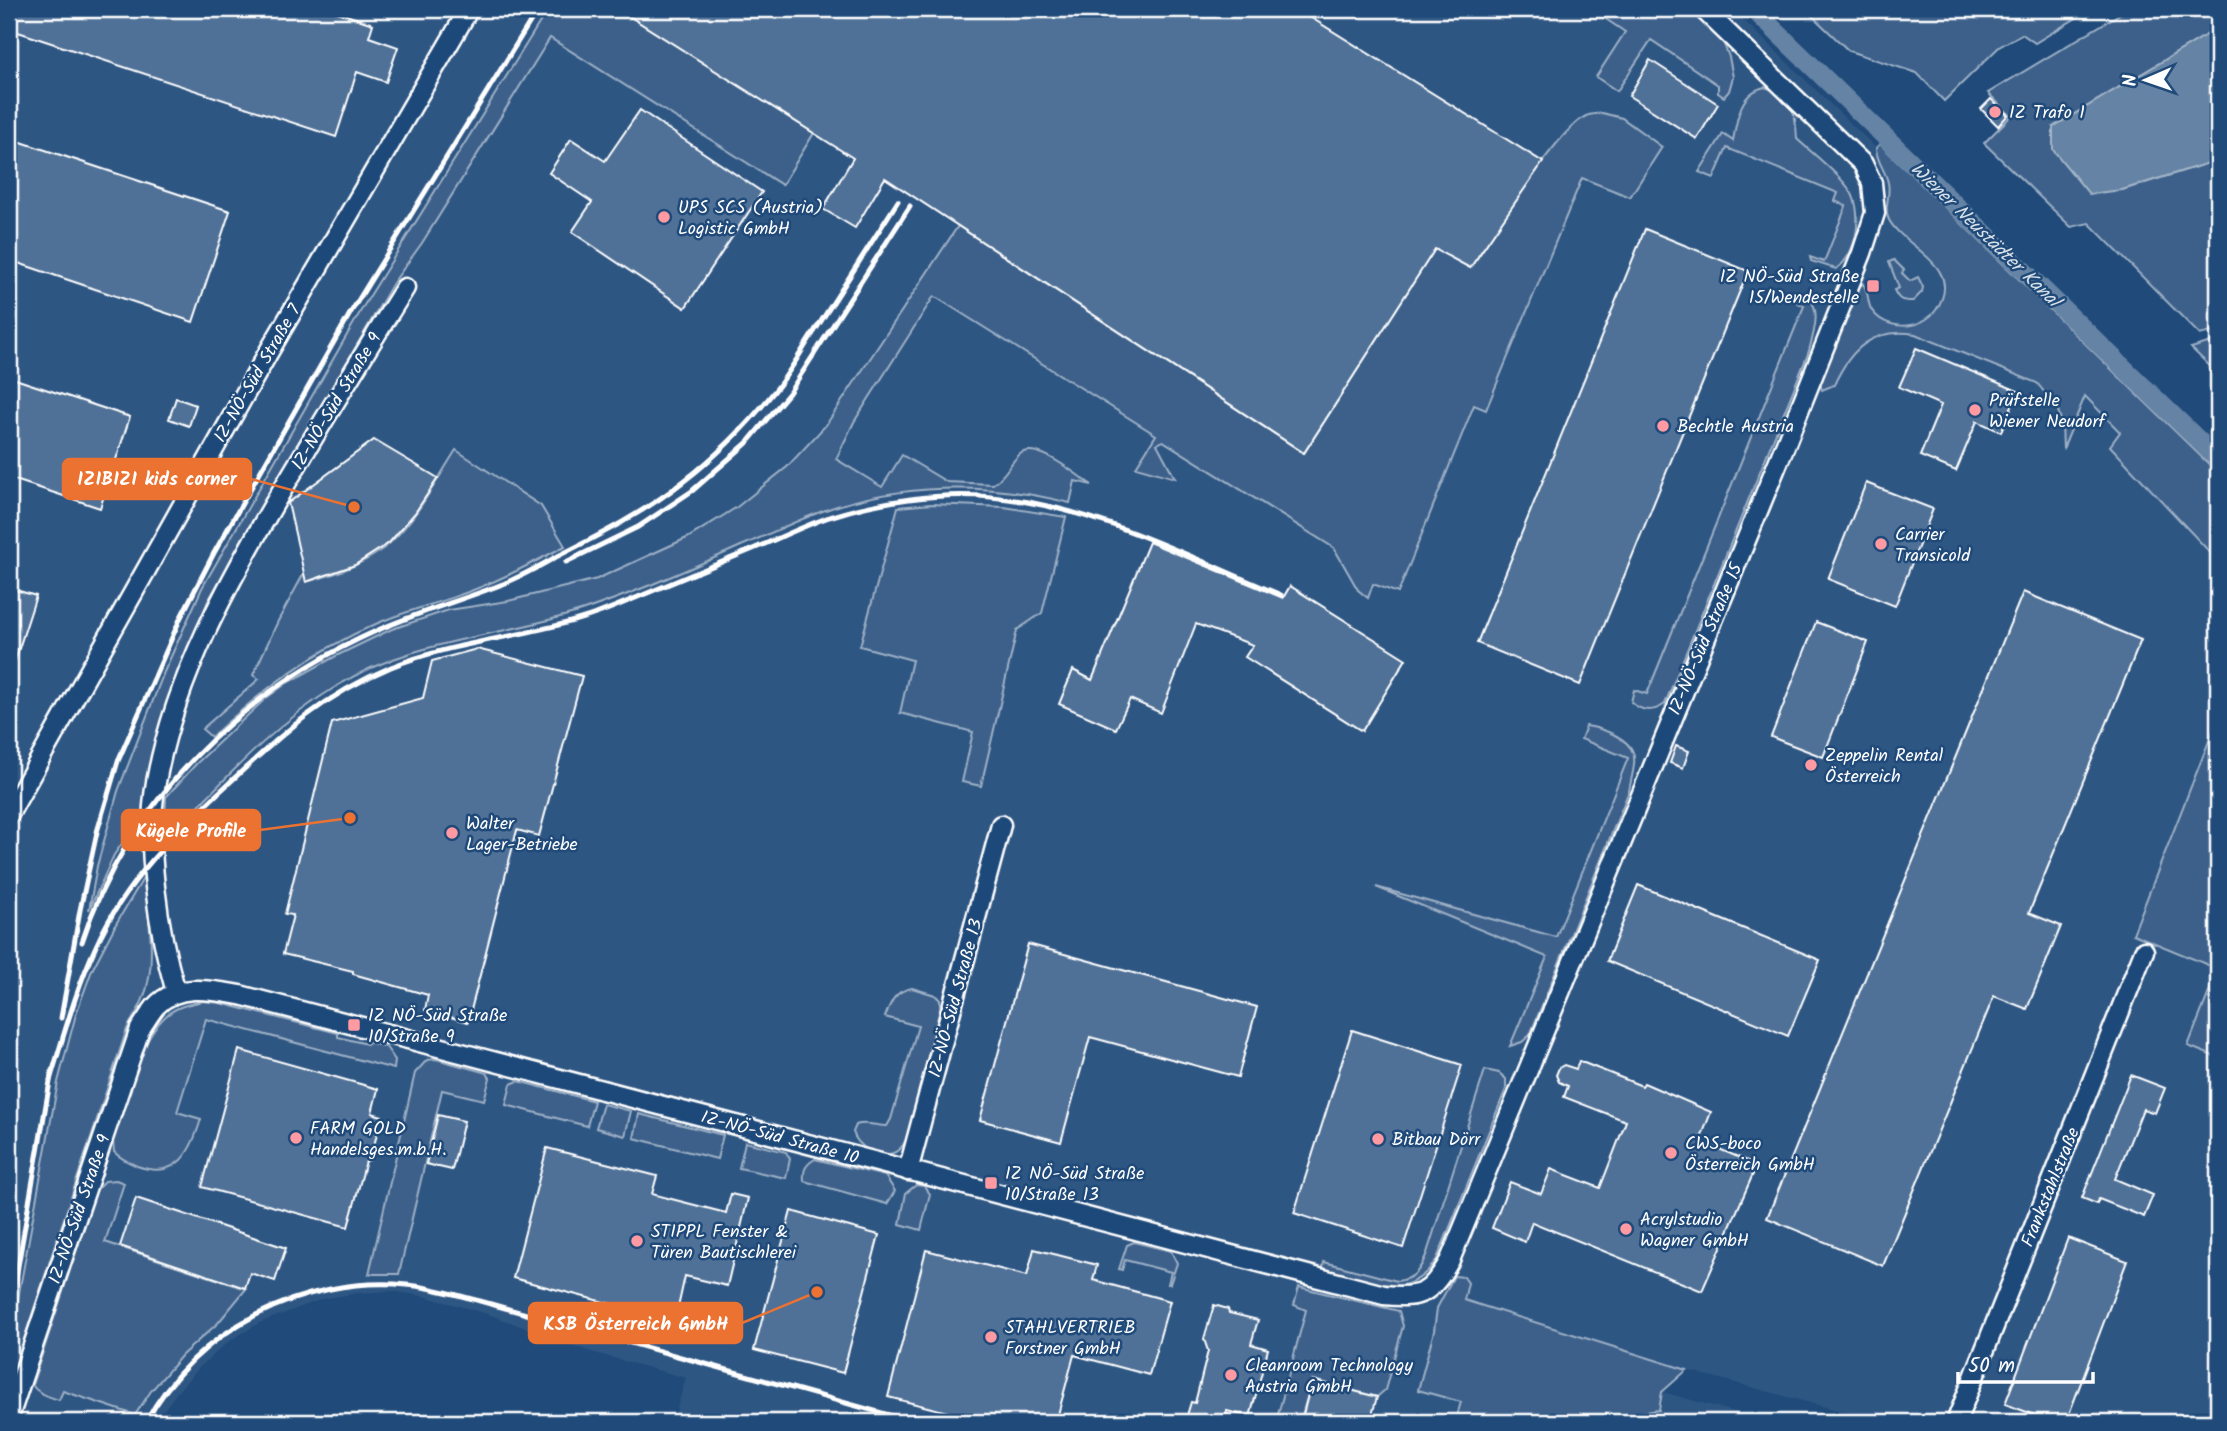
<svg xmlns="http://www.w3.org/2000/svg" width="2227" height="1431" font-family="Kalam,sans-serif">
  <rect width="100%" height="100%" fill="#1f4a7a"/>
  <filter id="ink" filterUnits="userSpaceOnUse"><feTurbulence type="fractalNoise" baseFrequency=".0143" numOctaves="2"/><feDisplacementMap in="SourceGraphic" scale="14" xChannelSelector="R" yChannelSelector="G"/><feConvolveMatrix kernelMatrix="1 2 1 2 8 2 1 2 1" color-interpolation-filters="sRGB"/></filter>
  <g filter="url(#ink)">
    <polygon fill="#2e5683" points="9,9 1732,9 1876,148 1913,219 2120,432 2110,446 2218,561 2218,718 2133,934 2218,969 2188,1045 2218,1058 2218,1422 1882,1422 1687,1370 1663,1392 1769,1422 673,1422 686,1378 591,1352 488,1314 423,1296 391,1291 358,1293 322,1299 259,1323 228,1342 200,1367 178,1391 155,1422 9,1422"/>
    <g fill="#3c618b" stroke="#9eb0c5" stroke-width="2">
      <polygon points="548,9 618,9 814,133 782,185 550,38 422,243 393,283 208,601 188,649 152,752 146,783 143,814 114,855 89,910 97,866 118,791 164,672 202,588 363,307"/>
      <polygon points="1591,9 1686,9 1721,37 1729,57 1733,77 1729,91 1724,97 1718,93 1718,85 1651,40 1617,91 1596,77 1625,32"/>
      <polygon points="1805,9 2091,9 2035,43 2022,34 1999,47 1944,101 1917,73 1849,51"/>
      <polygon points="2128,9 2218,9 2218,28 2053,127 2122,190 2218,160 2218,330 2200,335 2089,223 2071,227 1984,143 2011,116 1988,93"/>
      <path d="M1765,87C1793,96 1796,113 1797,139C1812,153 1838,173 1849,189C1859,202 1859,227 1854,242C1850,254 1846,262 1836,269L1811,261L1810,257L1824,262L1846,206L1835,201L1838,193L1727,148L1714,178L1699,172L1723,134L1733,141C1737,118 1740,92 1765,87Z"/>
      <path d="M1602,113L1622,118L1662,147L1630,197L1582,178L1486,410L1474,405L1398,593L1373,584L1368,598L1358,590L1334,548L1163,441L1157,444L1175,478L1136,467L1156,435L934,296L854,422L836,459L882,487L902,455L947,482L993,484C1006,476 1009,464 1019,455C1035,439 1076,475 1092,485L1075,481L1070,503C997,484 916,483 844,504C808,514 775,532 741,546C690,569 637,592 584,610C502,637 412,639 337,686C271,726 218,787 164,841L166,797L197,763L265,699L287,683L336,656L392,629L449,610L508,601L597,579L689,537L737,507L787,467L826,425L958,226L1304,453L1435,249L1471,268C1493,235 1555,132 1586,116C1590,114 1597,114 1602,113Z"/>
      <path d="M1880,144L2218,473V561L2110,446L2120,432L2085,396L2063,449L2062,423L2057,408L2037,383L1915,334C1874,327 1850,349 1834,385L1822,390L1820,383L1859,286L1863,284C1869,291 1867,301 1871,309C1884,331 1921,331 1936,310C1966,266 1905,249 1889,220C1883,209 1891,195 1888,183C1886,171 1876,161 1876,148Z"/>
      <path d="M1894,260L1904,270L1902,273L1910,281L1918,277L1923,287L1922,292L1913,301C1902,301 1899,301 1894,290L1899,288L1889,262Z"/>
      <path d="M1800,292C1825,302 1814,333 1808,354L1665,704C1654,712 1642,712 1631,702L1634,690L1647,694L1804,306L1793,300L1795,295Z"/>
      <polygon points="2218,340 2218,374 2191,348"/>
      <path d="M456,450L541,506L565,546C529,565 493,584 454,597C428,606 403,612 378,623C311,652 264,689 211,737L202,729L259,679L253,675L278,621L304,573L306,582C334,575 368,563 390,543C417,518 436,481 456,450Z"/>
      <polygon points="931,504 1004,507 1066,517 1042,613 1017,630 981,786 962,782 973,732 900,713 912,660 860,646 898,507"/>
      <polygon points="2218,718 2218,1058 2188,1046 2218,969 2133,934"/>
      <path d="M1586,726C1597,727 1604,730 1613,734C1643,749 1634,763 1629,791L1530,1035L1522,1042L1510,1046L1547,957L1376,887L1556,937L1628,758L1581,739Z"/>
      <path d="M144,877C148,913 158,965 143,999C139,1010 132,1019 127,1029L9,1384V1347L58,1082L76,1014L92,970L117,922Z"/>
      <path d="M912,988L935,995L940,1000V1009L910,1132C906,1140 902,1150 893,1153C877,1159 857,1146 853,1132L856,1125C865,1121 876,1126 887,1126L891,1119L918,1026L885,1017C891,1001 895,991 912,988Z"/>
      <path d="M203,1001L220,1003L338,1033V1037L367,1044L368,1042L386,1047L395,1060L394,1069L206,1019L177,1112L201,1119C191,1153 177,1180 137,1166C128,1162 121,1159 114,1152L113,1140C125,1105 139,1038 167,1015C177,1006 190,1004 203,1001Z"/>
      <polygon points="436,1059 487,1073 490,1078 484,1100 442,1090 399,1274 369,1274 415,1073 427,1060"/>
      <path d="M1485,1070L1499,1073L1506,1079V1089L1437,1259C1408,1304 1370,1282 1327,1271L1323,1267L1324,1262L1397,1281C1415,1279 1420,1270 1427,1253Z"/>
      <polygon points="518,1081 594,1101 587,1126 506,1105 511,1084"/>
      <polygon points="603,1104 631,1111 625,1136 596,1128"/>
      <polygon points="639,1114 723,1135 717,1159 634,1138"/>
      <polygon points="745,1142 786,1152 790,1159 786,1178 739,1168"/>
      <path d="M815,1159L885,1176L895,1191L887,1204L804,1181C803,1170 805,1165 815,1159Z"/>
      <path d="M116,1180L124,1183L105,1242L246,1289L218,1323L182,1355L151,1391L135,1415L63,1391L59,1400C48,1396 39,1395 32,1385L97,1189L105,1181Z"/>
      <polygon points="916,1185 924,1186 930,1194 921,1230 900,1224 906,1193"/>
      <polygon points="1134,1242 1171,1251 1177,1263 1170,1284 1168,1284 1171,1272 1125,1260 1122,1270 1119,1269 1127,1245"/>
      <polygon points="1454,1276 1464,1277 1468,1283 1464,1300 1687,1370 1662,1392 1659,1410 1603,1418 1590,1422 1455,1422 1461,1402 1418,1390 1434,1331 1437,1308"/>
      <polygon points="1299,1287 1399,1311 1403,1326 1385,1390 1377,1397 1312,1380 1300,1422 1276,1422 1306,1310 1294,1305"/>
    </g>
    <polygon fill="#6583a4" stroke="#a3b5c8" stroke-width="2" points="2218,28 2218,160 2122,190 2089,194 2053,150 2053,127"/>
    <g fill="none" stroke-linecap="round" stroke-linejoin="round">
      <polyline stroke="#6583a4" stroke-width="19" points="1753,9 2218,459"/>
    </g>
    <g fill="#507197" stroke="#fff" stroke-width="2">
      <polygon points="9,9 328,9 373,24 369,37 398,47 386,82 357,72 336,137 9,29"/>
      <polygon points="618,9 1297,9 1543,162 1470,268 1435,249 1304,453 885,178 855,228 823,209 853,158"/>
      <polygon points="1650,60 1718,104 1697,139 1629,96"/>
      <polygon points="1991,99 2008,115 1998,126 1981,109"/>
      <polygon points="640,110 762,192 685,308 572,232 592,202 549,173 571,139 605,161"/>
      <polygon points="9,138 230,211 193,322 9,260"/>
      <polygon points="1645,229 1748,271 1580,685 1477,643"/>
      <polygon points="1916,348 2018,391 2001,432 1977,421 1956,471 1920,456 1941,405 1899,387"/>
      <polygon points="9,377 130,417 100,508 9,478"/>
      <polygon points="176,398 196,405 189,426 169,419"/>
      <polygon points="374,440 438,478 415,513 389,543 355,565 306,582 288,503"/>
      <polygon points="1866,483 1933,509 1895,606 1828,579"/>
      <polygon points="1149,542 1283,598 1290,586 1406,659 1362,731 1245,657 1253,645 1196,624 1161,713 1130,699 1116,729 1059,704 1073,670 1092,680"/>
      <polygon points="9,588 36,596 12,670 9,669"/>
      <polygon points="2023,592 2141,640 2029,913 2061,926 2027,1009 1994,996 1883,1266 1767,1218"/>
      <polygon points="1816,622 1868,642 1823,757 1771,737"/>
      <polygon points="477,649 582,676 539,836 517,830 468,1022 425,1010 428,995 353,974 353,971 283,954 293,915 285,914 332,723 423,698 432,661"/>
      <polygon points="1676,746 1689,751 1683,768 1670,763"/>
      <polygon points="1638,885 1820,960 1788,1036 1607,961"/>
      <polygon points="1028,944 1257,1007 1238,1077 1090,1037 1061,1142 980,1120"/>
      <polygon points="1352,1030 1462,1065 1403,1248 1294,1213"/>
      <polygon points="239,1050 378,1089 372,1113 382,1116 370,1160 366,1161 348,1227 202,1187"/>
      <polygon points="1579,1061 1642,1086 1644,1083 1711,1112 1700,1141 1757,1165 1702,1291 1532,1222 1525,1242 1492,1228 1510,1182 1541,1194 1551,1169 1600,1188 1626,1121 1564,1097 1568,1086 1559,1082 1556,1075 1559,1068 1564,1065 1576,1069"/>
      <polygon points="2131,1075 2165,1088 2155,1113 2143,1109 2115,1179 2153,1195 2144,1217 2099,1199 2097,1204 2082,1198"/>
      <polygon points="438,1115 464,1121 452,1170 426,1164"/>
      <polygon points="547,1148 657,1176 652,1194 726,1213 731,1194 748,1198 727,1286 685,1276 675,1321 513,1278"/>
      <polygon points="136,1198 286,1248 275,1281 250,1273 245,1288 120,1246"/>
      <polygon points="791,1211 879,1235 843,1373 754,1350"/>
      <polygon points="2068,1238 2127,1261 2066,1422 2054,1422 2005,1404"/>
      <polygon points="1034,1249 1097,1265 1093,1280 1170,1301 1149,1375 1074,1355 1056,1422 987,1422 888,1397 926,1250 1027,1276"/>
      <polygon points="1214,1305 1228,1309 1229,1313 1258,1320 1251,1344 1268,1349 1250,1417 1227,1411 1224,1422 1185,1422 1191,1402 1195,1403 1208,1351 1204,1339"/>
      <polygon points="1312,1380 1377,1397 1370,1422 1301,1422"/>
    </g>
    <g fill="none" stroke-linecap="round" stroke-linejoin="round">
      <defs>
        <g id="minor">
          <polyline points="9,814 268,353 469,9"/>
          <path d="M176,992C158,931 145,845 156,782C175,677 228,583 281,492C322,423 363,355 405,288"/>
          <polyline points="908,1171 1001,825"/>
          <path d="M9,1417L140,1029C145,1022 150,1013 156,1006C178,983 211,990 240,995L1384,1295C1422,1299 1431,1293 1450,1260L1786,443L1862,253L1875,213L1872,183L1863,164L1703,9"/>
          <polyline points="1956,1422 2144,951"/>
        </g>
      </defs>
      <use href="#minor" stroke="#fff" stroke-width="23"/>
      <use href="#minor" stroke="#1f4a7a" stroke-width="18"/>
      <g stroke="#fff" stroke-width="5">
        <polyline points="566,562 638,527 692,491 747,443 789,393 910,206"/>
        <path d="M82,942C127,802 243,690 376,631C416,613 459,601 500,585C519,578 538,567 556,557C600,535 645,512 684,481C718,455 750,422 777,388C792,369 804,346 818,326C845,284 872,242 898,201"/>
        <polyline points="61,1018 80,910 97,832 118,761 181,617 214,553 351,312 538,9"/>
        <path d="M50,1080C64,1035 76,989 96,946C125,881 176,832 228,784C281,735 322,696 391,667C462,638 543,637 614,607C658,589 702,570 746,552C773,541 801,527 829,517C879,501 938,492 991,497C1093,506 1187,556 1281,595"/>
        <polyline points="9,1318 52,1070"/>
        <path d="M146,1422C194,1330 303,1275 407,1285C432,1287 456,1295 480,1301L914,1422"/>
        <polyline points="1631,1422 1667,1420 1705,1422"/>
      </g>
    </g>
  </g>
  <g fill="#ff9aa2" stroke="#1f4a7a" stroke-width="2.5">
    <circle cx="1995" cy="112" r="7"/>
    <circle cx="664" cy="217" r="7"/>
    <rect x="1866" y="279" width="14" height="14" rx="3.5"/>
    <circle cx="1975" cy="410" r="7"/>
    <circle cx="1663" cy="426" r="7"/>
    <circle cx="1881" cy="544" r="7"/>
    <circle cx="1811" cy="765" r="7"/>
    <circle cx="452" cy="833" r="7"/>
    <rect x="347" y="1018" width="14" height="14" rx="3.5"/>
    <circle cx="296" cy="1138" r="7"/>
    <circle cx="1378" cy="1139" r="7"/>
    <circle cx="1671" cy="1153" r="7"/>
    <rect x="984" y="1176" width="14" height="14" rx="3.5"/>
    <circle cx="1626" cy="1229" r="7"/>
    <circle cx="637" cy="1241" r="7"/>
    <circle cx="991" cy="1337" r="7"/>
    <circle cx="1231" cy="1375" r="7"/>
  </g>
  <g text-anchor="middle" stroke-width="5" stroke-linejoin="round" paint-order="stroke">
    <g font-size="18" fill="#fff" stroke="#1f4a7a" text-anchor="start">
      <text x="2009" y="118">IZ Trafo 1</text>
      <text x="678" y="213">UPS SCS (Austria)<tspan x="678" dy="21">Logistic GmbH</tspan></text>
      <text x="1859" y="282" text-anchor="end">IZ NÖ-Süd Straße<tspan x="1859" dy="21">15/Wendestelle</tspan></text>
      <text x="1989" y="406">Prüfstelle<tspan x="1989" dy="21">Wiener Neudorf</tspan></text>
      <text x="1677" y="432">Bechtle Austria</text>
      <text x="1895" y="540">Carrier<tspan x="1895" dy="21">Transicold</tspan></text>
      <text x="1825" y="761">Zeppelin Rental<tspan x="1825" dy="21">Österreich</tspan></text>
      <text x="466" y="829">Walter<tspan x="466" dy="21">Lager-Betriebe</tspan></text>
      <text x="368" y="1021">IZ NÖ-Süd Straße<tspan x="368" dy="21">10/Straße 9</tspan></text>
      <text x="310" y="1134">FARM GOLD<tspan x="310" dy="21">Handelsges.m.b.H.</tspan></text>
      <text x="1392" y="1145">Bitbau Dörr</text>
      <text x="1685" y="1149">CWS-boco<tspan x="1685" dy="21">Österreich GmbH</tspan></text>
      <text x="1005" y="1179">IZ NÖ-Süd Straße<tspan x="1005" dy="21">10/Straße 13</tspan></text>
      <text x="1640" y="1225">Acrylstudio<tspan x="1640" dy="21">Wagner GmbH</tspan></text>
      <text x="651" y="1237">STIPPL Fenster &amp;<tspan x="651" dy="21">Türen Bautischlerei</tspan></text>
      <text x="1005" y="1333">STAHLVERTRIEB<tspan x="1005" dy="21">Forstner GmbH</tspan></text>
      <text x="1245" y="1371">Cleanroom Technology<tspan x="1245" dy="21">Austria GmbH</tspan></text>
    </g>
    <g font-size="18" fill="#fff" stroke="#1f4a7a">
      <text transform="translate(257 373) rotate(-60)" y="6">IZ-NÖ-Süd Straße 7</text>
      <text transform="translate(336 401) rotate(-59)" y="6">IZ-NÖ-Süd Straße 9</text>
      <text transform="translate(1705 639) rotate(-67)" y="6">IZ-NÖ-Süd Straße 15</text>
      <text transform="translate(955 998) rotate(-75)" y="6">IZ-NÖ-Süd Straße 13</text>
      <text transform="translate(780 1137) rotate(15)" y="6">IZ-NÖ-Süd Straße 10</text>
      <text transform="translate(2050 1187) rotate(-68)" y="6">Frankstahlstraße</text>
      <text transform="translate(79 1209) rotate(-71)" y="6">IZ-NÖ-Süd Straße 9</text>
    </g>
    <g font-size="19" font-style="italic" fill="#d8e0e8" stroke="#1f4a7a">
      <text transform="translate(1986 234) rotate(44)" y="7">Wiener Neustädter Kanal</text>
    </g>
  </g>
  <path fill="none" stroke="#eb7230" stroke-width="2.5" d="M354 507L251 479M350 818L260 830M817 1292L742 1323"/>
  <g fill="#eb7230" stroke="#1f4a7a" stroke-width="2.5">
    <circle cx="354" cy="507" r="7"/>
    <circle cx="350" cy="818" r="7"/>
    <circle cx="817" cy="1292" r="7"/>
  </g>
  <g fill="#eb7230" stroke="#eb7230" stroke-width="2.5">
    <rect x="63" y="459" width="188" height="40" rx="7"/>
    <rect x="122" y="810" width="138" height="40" rx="7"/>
    <rect x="529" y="1303" width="213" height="40" rx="7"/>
  </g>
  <g font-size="19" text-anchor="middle" font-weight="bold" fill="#fff">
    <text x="157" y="485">IZIBIZI kids corner</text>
    <text x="191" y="837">Kügele Profile</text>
    <text x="636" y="1330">KSB Österreich GmbH</text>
  </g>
  <rect width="2227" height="1431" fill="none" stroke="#1f4a7a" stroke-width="35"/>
  <rect x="18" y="18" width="2192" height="1396" fill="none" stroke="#fff" stroke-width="2.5" filter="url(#ink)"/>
  <g transform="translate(2146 80) rotate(268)" stroke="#1f4a7a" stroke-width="5" paint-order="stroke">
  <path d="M0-5L12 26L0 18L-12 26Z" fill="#ffffff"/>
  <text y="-10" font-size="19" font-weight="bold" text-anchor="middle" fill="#ffffff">N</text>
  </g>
  <path d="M1958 1372v10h135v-10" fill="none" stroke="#ffffff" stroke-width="3.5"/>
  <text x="1968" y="1372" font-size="21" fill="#ffffff" stroke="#1f4a7a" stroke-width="5" paint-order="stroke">50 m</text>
</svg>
